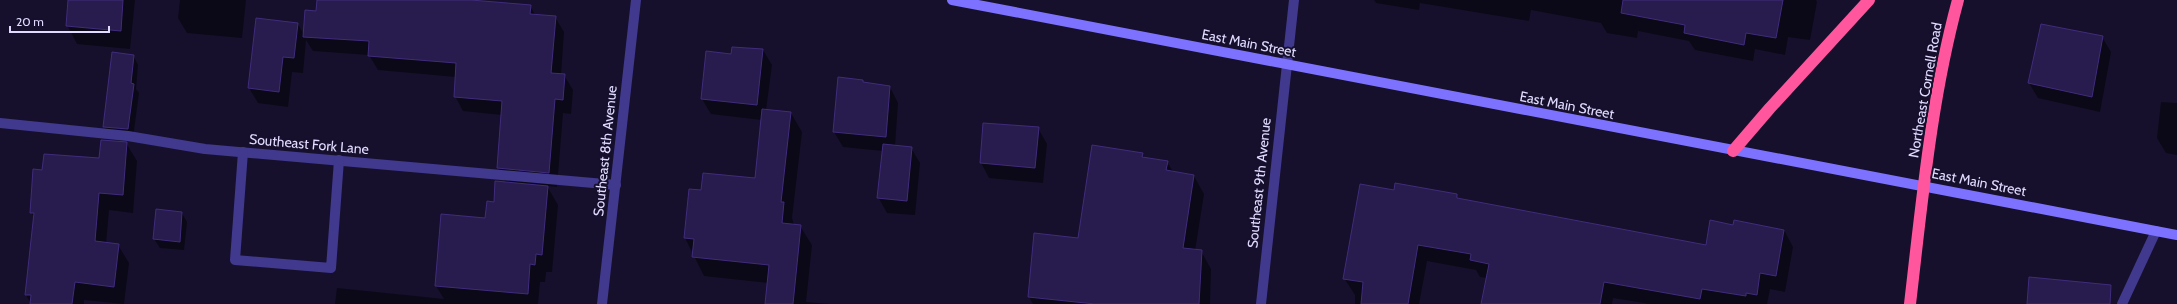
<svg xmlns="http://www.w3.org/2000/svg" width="2177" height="304" font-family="Cabin,sans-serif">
  <rect width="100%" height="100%" fill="#16102c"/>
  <g fill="#0007">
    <polygon points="69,0 135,0 130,49 77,44 67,25"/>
    <polygon points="180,0 246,0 242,38 187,33 178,18"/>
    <polygon points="318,0 475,0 530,6 536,16 555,17 564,32 561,75 564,75 573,90 571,114 563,113 557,187 547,186 558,205 552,272 546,272 545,282 540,282 538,304 335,304 337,288 444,299 436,286 486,219 506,183 498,168 502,115 463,111 455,96 456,77 378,70 369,55 313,51 306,40 303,73 292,72 288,107 258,103 249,88 257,19 298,24 304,35 317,12"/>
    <polygon points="1374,0 1816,0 1817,2 1810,40 1788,37 1785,55 1755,49 1753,61 1695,50 1689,41 1638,31 1637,38 1607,33 1601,23 1531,10 1529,21 1420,3 1419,10 1376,3"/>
    <polygon points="2102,37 2111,52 2100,112 2038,98 2029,83"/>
    <polygon points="763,50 772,65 766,110 791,113 802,132 792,218 794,225 800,226 812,245 806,302 830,304 766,304 768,283 704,276 685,238 690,190 702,191 756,180 762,120 711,114 702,99 732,55"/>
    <polygon points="133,55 138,65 136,89 139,93 133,138 109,136 104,127"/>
    <polygon points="864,83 890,87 898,103 895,146 911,148 920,163 915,215 887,213 878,197 883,151 843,147 834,132"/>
    <polygon points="2161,102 2177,103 2177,155 2166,153 2157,138"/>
    <polygon points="1038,128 1047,144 1043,183 989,178 981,163"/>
    <polygon points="126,143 137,161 133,213 109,210 106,244 118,245 129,263 124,304 84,300 84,304 31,304 26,295 35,219 31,212 43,171 100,159"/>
    <polygon points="1142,154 1145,158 1167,162 1174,173 1194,176 1204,194 1195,251 1201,251 1211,269 1210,304 1033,304 1029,297 1078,239"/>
    <polygon points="1395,191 1457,195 1459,199 1706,246 1734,226 1784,230 1793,247 1785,292 1770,289 1767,304 1650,304 1613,298 1612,304 1482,304 1488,278 1480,277 1476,270 1427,261 1419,304 1355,304 1355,295 1344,278"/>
    <polygon points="157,210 182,213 187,222 184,250 160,248 154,239"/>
  </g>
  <g fill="#281b4e" stroke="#402c7c">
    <polygon points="68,0 123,0 121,31 66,26"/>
    <polygon points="317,0 471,0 531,5 530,14 556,16 551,73 565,74 563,100 555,99 549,173 497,168 502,101 454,97 456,63 368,56 369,41 303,37 305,10 316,11"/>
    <polygon points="1623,0 1783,0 1776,38 1746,33 1744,45 1684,33 1685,25 1621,13"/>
    <polygon points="256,18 298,23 294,58 283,57 279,92 248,88"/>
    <polygon points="2041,24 2103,36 2092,97 2028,83"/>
    <polygon points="732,47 763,49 757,105 701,99 706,51 731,54"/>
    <polygon points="112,52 134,55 131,83 134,84 128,129 103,127"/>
    <polygon points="838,77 863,80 863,82 890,86 886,137 833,132"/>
    <polygon points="762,109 791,112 781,202 784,202 782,223 801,225 793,304 765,304 769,265 692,257 694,239 684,238 689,189 701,190 703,173 755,178"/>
    <polygon points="983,123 1039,127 1035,168 980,163"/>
    <polygon points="101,140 127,142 123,195 99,193 95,241 119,244 114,287 75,282 72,304 30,304 31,295 25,295 34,213 30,213 33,169 42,170 44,154 99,158"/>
    <polygon points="883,144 912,147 907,201 877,198"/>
    <polygon points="1092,145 1143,153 1142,157 1168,161 1166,170 1194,175 1183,248 1202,250 1199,304 1095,304 1028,297 1034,233 1078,238"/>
    <polygon points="495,181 548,186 542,255 536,254 535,265 530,264 528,294 435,286 441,214 485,218 487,201 494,202"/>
    <polygon points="1395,183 1457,194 1457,198 1706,245 1710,220 1733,225 1734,220 1784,230 1776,276 1760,273 1757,295 1746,293 1746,296 1702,289 1700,299 1604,282 1600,304 1481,304 1489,264 1470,260 1471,254 1418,245 1408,304 1361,304 1363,282 1343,279 1360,184 1394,190"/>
    <polygon points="156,209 182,212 180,242 153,239"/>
    <polygon points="2029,277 2111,285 2110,304 2027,304"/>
  </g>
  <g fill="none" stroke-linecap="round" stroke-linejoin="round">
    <g stroke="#40398e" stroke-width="10">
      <polyline points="0,123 128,136 205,149 616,185"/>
      <polyline points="243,152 235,260 331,268 339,160"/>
      <polyline points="2122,304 2156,231"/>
    </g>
    <g stroke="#40398e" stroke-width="10">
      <polyline points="602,304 636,0"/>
      <polyline points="1261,304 1294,0"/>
    </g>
    <polyline stroke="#7d72ff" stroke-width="10" points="952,0 2177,235"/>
    <g stroke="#ff569e" stroke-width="12">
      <polyline points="1733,151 1770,108 1869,0"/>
      <path d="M1910,304C1922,202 1931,99 1958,0"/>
    </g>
  </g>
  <g text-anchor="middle" stroke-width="4" stroke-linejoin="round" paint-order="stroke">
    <g font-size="14" fill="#e1dbff" stroke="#16102c">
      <text transform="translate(1249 43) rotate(11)" y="5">East Main Street</text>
      <text transform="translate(1925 90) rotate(-80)" y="5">Northeast Cornell Road</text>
      <text transform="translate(1567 105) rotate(11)" y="5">East Main Street</text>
      <text transform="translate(309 144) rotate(5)" y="5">Southeast Fork Lane</text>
      <text transform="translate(605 151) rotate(-84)" y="5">Southeast 8th Avenue</text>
      <text transform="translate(1979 182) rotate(11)" y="5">East Main Street</text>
      <text transform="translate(1259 183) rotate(-84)" y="5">Southeast 9th Avenue</text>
    </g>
  </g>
  <path d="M10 26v6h99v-6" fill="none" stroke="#e1dbff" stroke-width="2"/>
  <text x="16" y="26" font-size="12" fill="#e1dbff" stroke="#16102c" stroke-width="3" paint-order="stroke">20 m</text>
</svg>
